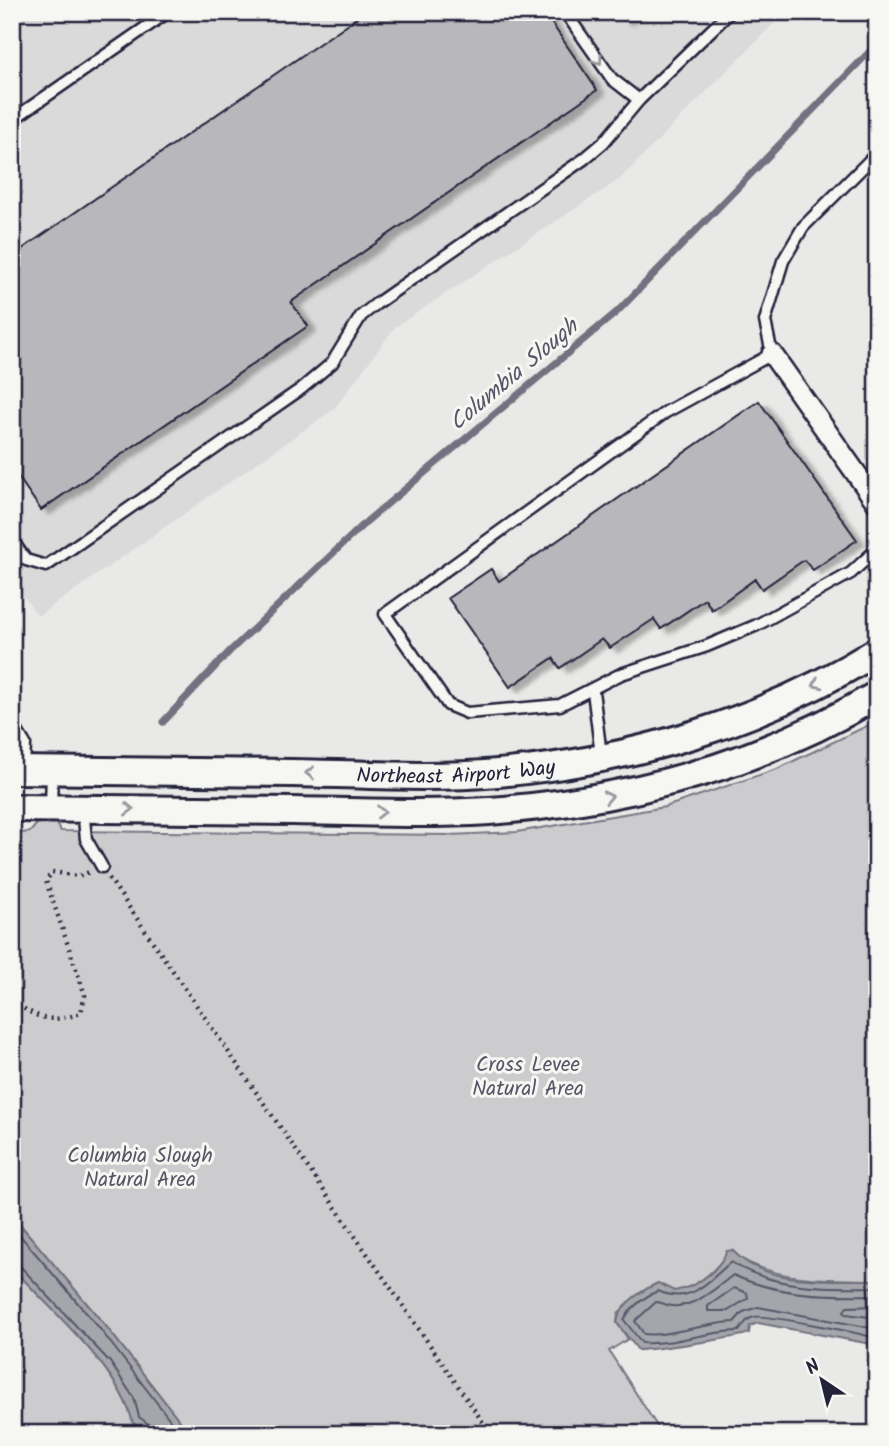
<svg xmlns="http://www.w3.org/2000/svg" width="889" height="1446" font-family="Kalam,sans-serif">
  <defs>
    <filter id="shadow"><feDropShadow dx="8" dy="4.5" stdDeviation="2" flood-color="#0004"/></filter>
  </defs>
  <rect width="100%" height="100%" fill="#e9e9e7"/>
  <filter id="ink" filterUnits="userSpaceOnUse"><feTurbulence type="fractalNoise" baseFrequency=".0143" numOctaves="2"/><feDisplacementMap in="SourceGraphic" scale="14" xChannelSelector="R" yChannelSelector="G"/><feConvolveMatrix kernelMatrix="1 2 1 2 8 2 1 2 1" color-interpolation-filters="sRGB"/></filter>
  <g filter="url(#ink)">
    <polygon fill="#dadada" points="12,12 785,12 620,179 395,327 334,409 38,616 12,580"/>
    <g fill="#ccccce" stroke="#777784" stroke-width="2">
      <path d="M877,721V1280C820,1279 778,1283 727,1251C721,1266 692,1293 674,1291C669,1290 663,1286 658,1283L648,1288L618,1313L617,1323L628,1339L609,1351L662,1434H190L105,1325L12,1215V834L30,832L48,811L61,831L450,835L517,832L665,807L777,769Z"/>
      <path d="M12,1267C51,1311 119,1367 133,1423L150,1434H12Z"/>
    </g>
    <g fill="#a5a5ac" stroke="#71717f" stroke-width="2">
      <path d="M12,1215L105,1325L190,1434H150L133,1423C119,1367 51,1311 12,1267Z"/>
      <path d="M732,1250C766,1287 831,1279 877,1280V1349L871,1344L758,1323L750,1326L749,1333C744,1337 650,1350 638,1350L617,1323C619,1304 641,1291 658,1283L674,1291C695,1288 719,1271 727,1251Z"/>
    </g>
    <g fill="none" stroke-linecap="round" stroke-linejoin="round">
      <g stroke="#565668" stroke-width="2">
        <polyline points="12,1226 100,1329 181,1434"/>
        <polyline points="12,1263 20,1266 110,1362 134,1398 139,1417 151,1426 153,1434"/>
        <path d="M877,1287C826,1288 774,1289 731,1262C708,1281 692,1306 658,1291C645,1296 630,1308 624,1320L642,1343C674,1345 706,1331 739,1331C744,1326 745,1319 754,1317C765,1314 866,1334 877,1339"/>
        <polygon points="734,1288 747,1293 748,1298 728,1311 708,1311 708,1306"/>
        <path d="M877,1295C827,1296 779,1296 733,1275C717,1287 695,1308 672,1306C667,1306 662,1302 656,1302L635,1321L644,1334C667,1337 706,1323 734,1322L743,1312L758,1307L877,1329"/>
        <polyline points="877,1306 847,1307 844,1311 846,1314 877,1318"/>
      </g>
      <polyline stroke="#71717f" stroke-width="7" points="163,722 230,651 367,521 618,311 877,44"/>
    </g>
    <g fill="#b8b8bc" stroke="#22223b" stroke-width="2" filter="url(#shadow)">
      <polygon points="365,12 544,12 597,90 291,302 308,326 41,510 12,468 12,256"/>
      <polygon points="619,12 635,12 624,20"/>
      <polygon points="759,401 857,540 813,570 804,560 762,589 755,579 712,610 705,599 661,629 654,619 610,648 602,639 560,668 553,658 510,687 448,598 491,569 499,581"/>
    </g>
    <g fill="none" stroke-linecap="round" stroke-linejoin="round">
      <defs>
        <g id="service">
          <polyline points="565,12 612,79 639,100"/>
          <polyline points="12,120 168,12"/>
          <polyline points="877,153 803,227 783,261 765,321 772,354 666,412 385,614 448,705 467,713 560,705 621,674 707,646 757,625 851,573 877,549"/>
          <polyline points="12,540 26,560 46,566 301,389 332,363 361,316 376,304 584,159 603,143 639,100 730,12"/>
          <polyline points="593,691 601,755"/>
          <polyline points="12,723 25,744 24,769"/>
          <polyline points="51,808 52,771"/>
          <polyline points="83,809 86,839 102,867"/>
        </g>
        <polyline id="minor" points="772,354 877,503"/>
        <g id="secondary">
          <path id="s1" d="M12,770C106,771 199,772 292,773C360,774 430,779 498,773C631,761 763,722 877,651"/>
          <path d="M12,808C106,809 200,810 293,811C358,812 425,815 489,811C626,801 758,766 877,695"/>
        </g>
      </defs>
      <use href="#service" stroke="#22223b" stroke-width="15"/>
      <use href="#minor" stroke="#22223b" stroke-width="24"/>
      <use href="#secondary" stroke="#22223b" stroke-width="32"/>
      <g stroke="#22223b" stroke-width="4.5" stroke-dasharray="2 5" stroke-linecap="butt">
        <polyline points="109,878 491,1434"/>
        <path d="M12,1001C39,1019 50,1024 81,1013L85,995L46,881L52,872L79,876L89,872"/>
      </g>
      <use href="#service" stroke="#f6f6f2" stroke-width="10"/>
      <use href="#minor" stroke="#f6f6f2" stroke-width="19"/>
      <use href="#secondary" stroke="#f6f6f2" stroke-width="26"/>
    </g>
    <defs><path id="oneway-chevron" d="M-2-3.5L2.5 0L-2 3.5" fill="none" stroke-width="1.6" stroke-linecap="round" stroke-linejoin="round" transform="scale(1.75)"/></defs>
    <g stroke="#9797a0">
      <use href="#oneway-chevron" transform="translate(598 60) rotate(55)"/>
      <use href="#oneway-chevron" transform="translate(817 684) rotate(153)"/>
      <use href="#oneway-chevron" transform="translate(310 773) rotate(-179)"/>
      <use href="#oneway-chevron" transform="translate(608 797) rotate(-12)"/>
      <use href="#oneway-chevron" transform="translate(129 809) rotate(1)"/>
      <use href="#oneway-chevron" transform="translate(381 812)"/>
    </g>
  </g>
  <g text-anchor="middle" stroke-width="6" stroke-linejoin="round" paint-order="stroke">
    <g font-size="21" fill="#22223b" stroke="#f6f6f2">
      <text dy="7" stroke="none"><textPath href="#s1" startOffset="444">Northeast Airport Way</textPath></text>
    </g>
    <g font-size="21" fill="#555567" stroke="#f6f6f2">
      <text x="528" y="1071">Cross Levee<tspan x="528" dy="24">Natural Area</tspan></text>
      <text x="140" y="1162">Columbia Slough<tspan x="140" dy="24">Natural Area</tspan></text>
    </g>
    <g font-size="23" font-style="italic" fill="#565668" stroke="#f6f6f2">
      <text transform="translate(513 374) rotate(-40)" y="8">Columbia Slough</text>
    </g>
  </g>
  <rect width="889" height="1446" fill="none" stroke="#f6f6f2" stroke-width="42"/>
  <rect x="21" y="21" width="847" height="1404" fill="none" stroke="#22223b" stroke-width="2.5" filter="url(#ink)"/>
  <g transform="translate(822 1380) rotate(325)" stroke="#f6f6f2" stroke-width="5" paint-order="stroke">
  <path d="M0-5L12 26L0 18L-12 26Z" fill="#22223b"/>
  <text y="-10" font-size="19" font-weight="bold" text-anchor="middle" fill="#22223b">N</text>
  </g>
</svg>
